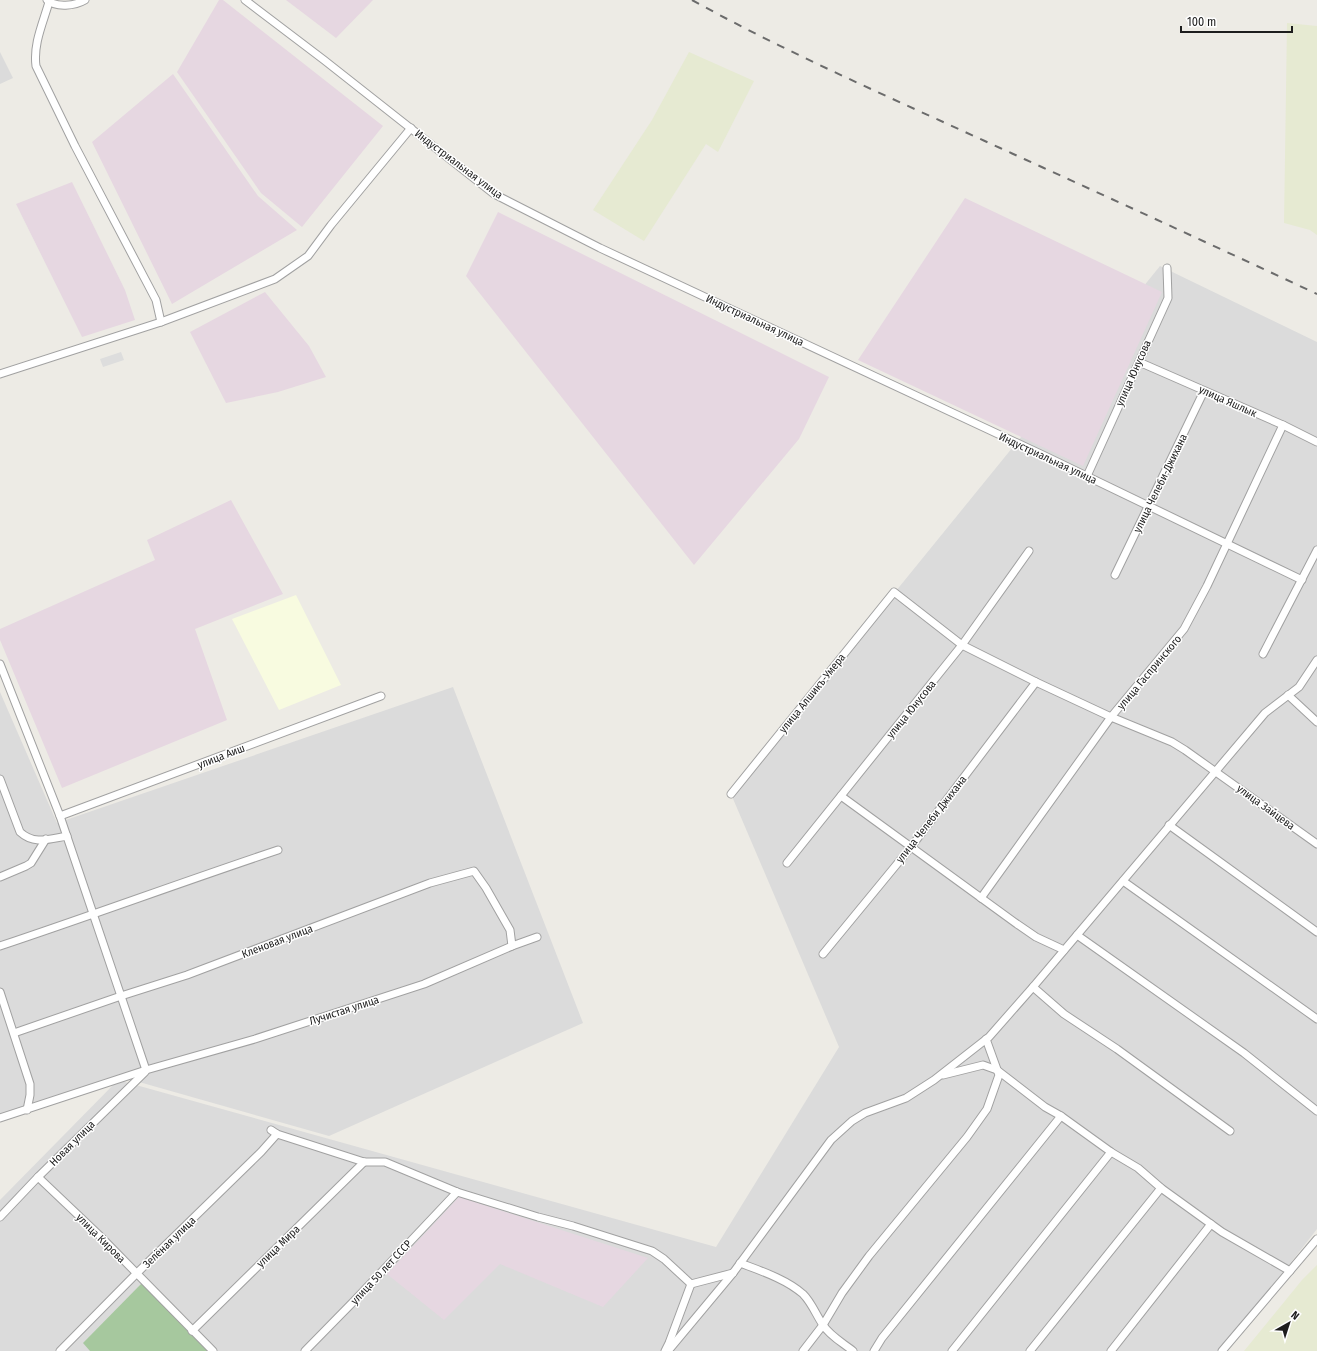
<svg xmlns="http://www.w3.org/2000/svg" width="1317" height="1351" font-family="'Fira Sans Condensed',sans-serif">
  <rect width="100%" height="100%" fill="#edebe5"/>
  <g fill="#dbdbdb">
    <polygon points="0,52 13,78 0,84"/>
    <polygon points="1160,266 1317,342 1317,1229 1222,1351 0,1351 0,1200 118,1080 716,1247 839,1047 731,794"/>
    <polygon points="453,687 583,1023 329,1136 118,1076 0,1119 0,692 57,823"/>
  </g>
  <g fill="#e6d7e1">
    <polygon points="219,0 223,0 383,126 302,227 261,193 177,72"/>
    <polygon points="286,0 373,0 336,38"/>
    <polygon points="173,74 258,196 297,230 172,304 92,142"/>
    <polygon points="72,182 125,290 135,320 82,337 16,204"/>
    <polygon points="965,198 1162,292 1083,466 858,360"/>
    <polygon points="498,212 829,377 799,439 694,565 466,276"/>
    <polygon points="265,292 309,346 326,377 278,392 226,403 190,332"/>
    <polygon points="231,500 283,594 195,629 227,720 62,788 0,640 0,629 155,560 147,540"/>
    <polygon points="459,1197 648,1258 603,1307 500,1264 444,1320 387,1274"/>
  </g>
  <polygon fill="#f8fbe0" points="296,595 341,685 279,710 232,619"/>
  <g fill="#e6ead2">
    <polygon points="1287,23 1317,26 1317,235 1310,230 1284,223"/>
    <polygon points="689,52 754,81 718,152 706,144 644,241 593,210 652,120"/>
    <polygon points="1317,1265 1317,1351 1244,1351 1302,1280"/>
  </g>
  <polygon fill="#a6c89e" points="142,1283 211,1351 90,1351 83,1343"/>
  <polygon fill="#ddd" points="121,352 124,360 103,367 100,359"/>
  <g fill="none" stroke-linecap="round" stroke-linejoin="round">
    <defs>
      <g id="minor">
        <path d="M47,0C56,8 75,6 85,0"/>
        <polyline points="245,0 324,60 494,194 600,248 1045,456 1302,580"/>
        <path d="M49,2C43,23 33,44 36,66L75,146L156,300L161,322"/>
        <polyline points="1139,362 1283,425 1317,442"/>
        <polyline points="0,374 161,322 275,279 308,256 331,225 411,128"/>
        <polyline points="1087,476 1168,298 1167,268"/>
        <polyline points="1115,575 1204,391"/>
        <polyline points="1263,654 1317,550"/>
        <polyline points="0,664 60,816 146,1070"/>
        <polyline points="1288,695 1317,722"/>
        <path d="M0,779L20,832C34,845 49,839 67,836"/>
        <polyline points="731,794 894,592 962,645 1036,682 1111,717 1172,742 1185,750 1317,844"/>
        <polyline points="841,796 1017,924 1036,937 1064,950"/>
        <polyline points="60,816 381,696"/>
        <polyline points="1169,825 1317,932"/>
        <polyline points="787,863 962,645 1029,551"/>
        <polyline points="0,877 26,866 31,863 46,839"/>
        <polyline points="1123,881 1317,1019"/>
        <polyline points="981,898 1111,717 1184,629 1207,586 1283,425"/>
        <polyline points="1077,935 1244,1053 1317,1111"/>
        <path d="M0,946C93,915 185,881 278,850"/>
        <polyline points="823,954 911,847 1036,682"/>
        <polyline points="1033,987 1064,1014 1117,1049 1230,1131"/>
        <polyline points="0,992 30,1084 30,1095 27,1110"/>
        <polyline points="14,1033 121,996 187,975 430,883 474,871 486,888 510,930 512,946"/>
        <polyline points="943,1075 983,1065 997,1070 1045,1107 1061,1116 1111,1152 1138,1168 1161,1188 1222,1232 1290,1271"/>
        <polyline points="0,1118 146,1070 255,1039 424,984 512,946 537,937"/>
        <polyline points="271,1130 277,1134 364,1162 385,1162 457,1192 538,1217 573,1226 652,1251 664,1259 691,1284 733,1273"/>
        <polyline points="38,1177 99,1235 213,1351"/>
        <polyline points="0,1217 38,1177 145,1072"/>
        <path d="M740,1263C761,1271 786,1279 803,1294C812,1303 816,1315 823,1325C830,1336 843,1343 853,1351"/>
        <polyline points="192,1331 364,1162"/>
        <polyline points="60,1351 136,1274 261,1152 277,1134"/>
        <polyline points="305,1351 355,1300 457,1192"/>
        <polyline points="665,1351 669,1343 691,1284"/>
        <polyline points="668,1351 733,1273 831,1140 852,1121 865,1113 906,1098 934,1080 989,1037 1033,987 1265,713 1299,687 1317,660"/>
        <polyline points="803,1351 823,1325 842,1293 869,1256 967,1137 987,1109 999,1075 986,1039"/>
        <polyline points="874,1351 882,1338 1061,1116"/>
        <polyline points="952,1351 1111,1152"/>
        <polyline points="1030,1351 1161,1188"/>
        <polyline points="1111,1351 1211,1224"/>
        <polyline points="1222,1351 1317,1239"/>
      </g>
    </defs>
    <use href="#minor" stroke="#a1a1a1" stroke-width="9"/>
    <use href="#minor" stroke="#fff" stroke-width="7"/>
    <path stroke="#6b6b6b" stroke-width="2" stroke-dasharray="8 8" stroke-linecap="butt" d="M692,0C784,51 880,93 976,137C1090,189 1204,241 1317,294"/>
  </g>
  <g text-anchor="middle" stroke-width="3" stroke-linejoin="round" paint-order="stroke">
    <g font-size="11" fill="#1d1d1d" stroke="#fff">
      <text transform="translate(459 164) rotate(37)" y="4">Индустриальная улица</text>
      <text transform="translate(755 320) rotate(25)" y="4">Индустриальная улица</text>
      <text transform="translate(1133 373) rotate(-66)" y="4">улица Юнусова</text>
      <text transform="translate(1228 401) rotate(24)" y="4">улица Яшлык</text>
      <text transform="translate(1048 458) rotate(25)" y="4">Индустриальная улица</text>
      <text transform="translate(1160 483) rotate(-64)" y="4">улица Челеби-Джихана</text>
      <text transform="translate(1149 672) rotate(-50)" y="4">улица Гаспринского</text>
      <text transform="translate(812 693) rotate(-51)" y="4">улица Алшикъ-Умера</text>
      <text transform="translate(911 709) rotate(-51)" y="4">улица Юнусова</text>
      <text transform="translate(221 756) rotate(-21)" y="4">улица Аиш</text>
      <text transform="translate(1266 807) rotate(36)" y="4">улица Зайцева</text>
      <text transform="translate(931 819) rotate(-52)" y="4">улица Челеби Джихана</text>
      <text transform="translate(277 941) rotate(-21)" y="4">Кленовая улица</text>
      <text transform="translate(344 1010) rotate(-18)" y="4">Лучистая улица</text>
      <text transform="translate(72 1143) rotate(-45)" y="4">Новая улица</text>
      <text transform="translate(101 1238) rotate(45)" y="4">улица Кирова</text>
      <text transform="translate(169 1242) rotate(-44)" y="4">Зелёная улица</text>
      <text transform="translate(278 1246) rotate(-44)" y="4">улица Мира</text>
      <text transform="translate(381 1272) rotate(-47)" y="4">улица 50 лет СССР</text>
    </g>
  </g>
  <g transform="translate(1289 1323) rotate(39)" stroke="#ffffff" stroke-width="3" paint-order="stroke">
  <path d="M0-3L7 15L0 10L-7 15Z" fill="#1d1d1d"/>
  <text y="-6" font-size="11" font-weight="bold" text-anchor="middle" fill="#1d1d1d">N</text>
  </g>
  <path d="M1181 26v6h111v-6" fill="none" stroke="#1d1d1d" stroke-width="2"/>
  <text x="1187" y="26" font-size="12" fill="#1d1d1d" stroke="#ffffff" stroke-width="3" paint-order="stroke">100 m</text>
</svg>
